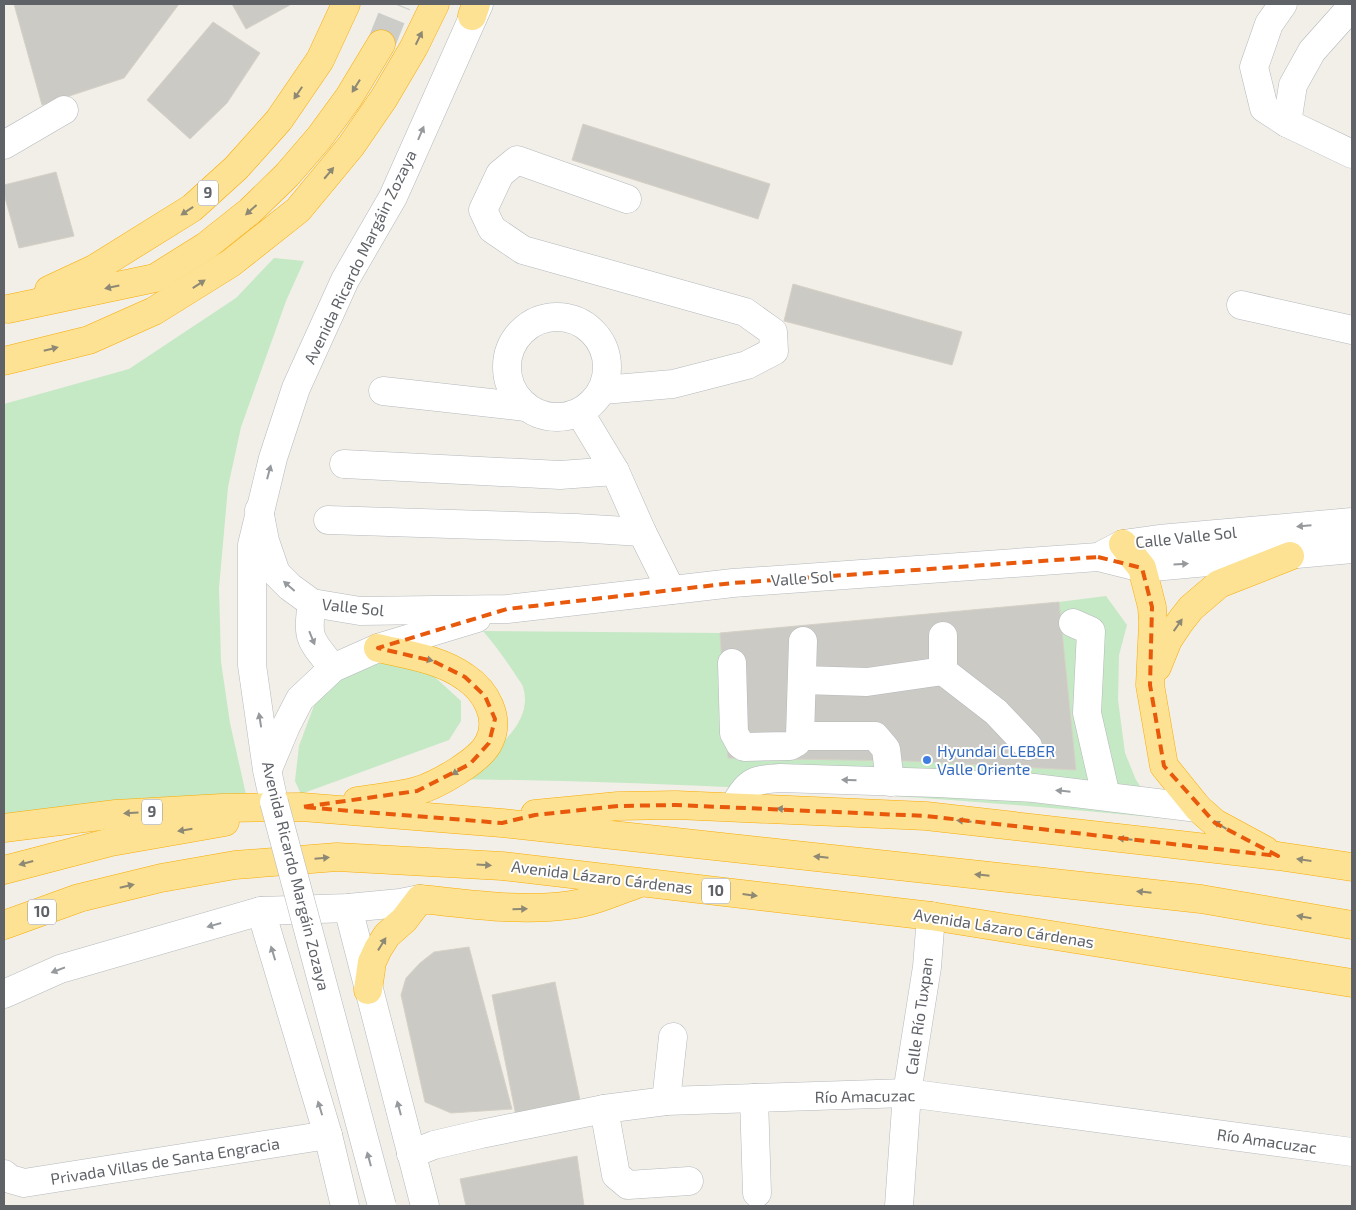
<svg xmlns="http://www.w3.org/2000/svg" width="1356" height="1210" font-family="'Exo 2',sans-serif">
  <rect width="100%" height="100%" fill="#f1efe8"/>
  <g fill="#c5e8c5">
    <polygon points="274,258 304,261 286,301 241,427 228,487 219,588 221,662 230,723 249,808 4,833 4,404 129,369 236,298"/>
    <path d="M1106,596L1127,625L1119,655L1118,700L1125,753L1136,780L1162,818C927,795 690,782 454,779C482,760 536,728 523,687C522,683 517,678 515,674C505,659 495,645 483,631L720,633L1059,602Z"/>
    <polygon points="371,663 398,664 427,670 461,701 461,721 449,740 301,794 295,781 299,746 315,703 335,677"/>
  </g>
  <g fill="#cccac5" stroke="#d6d1c6">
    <polygon points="14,4 179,4 124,78 42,105"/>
    <polygon points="232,4 290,4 290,5 246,29"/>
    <polygon points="213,22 260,53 227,103 190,139 147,100"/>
    <polygon points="583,124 770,184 758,219 572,160"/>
    <polygon points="56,172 74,236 19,248 4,194 4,185"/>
    <polygon points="793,284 962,332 952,365 784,321"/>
    <polygon points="1059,602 1076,770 908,761 728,758 720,633"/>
    <polygon points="469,947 512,1109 451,1113 425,1102 401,995 406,978 420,963 434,952"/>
    <polygon points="555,982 580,1100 516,1116 492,995"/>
    <polygon points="577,1156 584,1206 466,1206 460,1179"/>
  </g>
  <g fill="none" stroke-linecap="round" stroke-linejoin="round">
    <polyline stroke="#ccccc8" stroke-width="28" stroke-dasharray="28 14" stroke-linecap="butt" points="381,44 397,4"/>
    <defs>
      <g id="minor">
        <polyline points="1283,4 1269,24 1254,67 1264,108 1287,123 1352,154"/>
        <polyline points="1287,123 1293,85 1312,51 1345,14"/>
        <polyline points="4,145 64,110"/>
        <polyline points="1241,305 1352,330"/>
        <circle cx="557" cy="367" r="50"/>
        <polyline points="603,390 673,384 747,365 774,351 773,332 745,312 523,250 492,229 483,210 500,174 517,160 627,199"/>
        <polyline points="383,391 526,407"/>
        <polyline points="580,413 615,471 642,532 671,590"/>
        <polyline points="344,464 560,475 615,471"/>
        <polyline points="259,510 265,541 276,573 290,587 312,603 360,611 507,609 733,583 1098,557 1142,568 1352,549"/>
        <polyline points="328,520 576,528 642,532"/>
        <polyline points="1104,554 1123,544 1159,539 1352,522"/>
        <path d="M312,603C306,640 311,640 333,668"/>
        <polyline points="1073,623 1091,631 1087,713 1106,796"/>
        <polyline points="943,636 943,671 996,712 1028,746"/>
        <polyline points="732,663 734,733 740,744 744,747 790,746 797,742 800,736 803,641"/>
        <polyline points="802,680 867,682 943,671"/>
        <polyline points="800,736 875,736 886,749 890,782"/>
        <polyline points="268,769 286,726 300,699 333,668 378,648 477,618"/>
        <polyline points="274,802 267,770 252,665 252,545 273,458 296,388 345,280 393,197 479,4"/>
        <path d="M733,807C749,782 750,780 780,778L937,783L1034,788L1198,808"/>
        <polyline points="348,908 425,1206"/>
        <polyline points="261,911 328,1135 345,1206"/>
        <polyline points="4,994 60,969 261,911 348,908 400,903 420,899"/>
        <polyline points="754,1098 757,1193"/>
        <polyline points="666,1101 673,1037"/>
        <polyline points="604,1109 616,1175 628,1185 689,1181"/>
        <polyline points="411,1154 434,1145 481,1134 604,1109 666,1101 907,1093 1352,1152"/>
        <polyline points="4,1174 10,1179 24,1183 328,1135"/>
        <polyline points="899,1206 907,1093 927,967 931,916"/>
      </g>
      <g id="highway">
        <polyline points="472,16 476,4"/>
        <polyline points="49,290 94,269 192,208 236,168 279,120 320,60 346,4"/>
        <polyline points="8,309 155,278 206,246 250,211 287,175 319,138 349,97 381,44"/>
        <polyline points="4,361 89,340 154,311 231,263 298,210 351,146 384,98 414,47 435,4"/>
        <polyline points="1123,544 1142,568 1152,607 1153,623 1150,685 1164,766 1198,808 1215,823 1265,850"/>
        <polyline points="1157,667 1168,640 1180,622 1191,608 1219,584 1290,556"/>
        <path d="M357,801C376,798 398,796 417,791C437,785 480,761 489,742C501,718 486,691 465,677C440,659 407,655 378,648"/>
        <polyline points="535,814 618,806 676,805 926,816 1278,856 1352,867"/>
        <polyline points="4,828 116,814 222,808 302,807 502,823 1201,899 1352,925"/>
        <polyline points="4,870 111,842 225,822"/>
        <polyline points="4,925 79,898 161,878 235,865 337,857 502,866 931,916 1352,983"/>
        <path d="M368,990L372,962L378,949L387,935L404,920L420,899C470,904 519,912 570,905C593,902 615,892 637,884"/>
      </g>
    </defs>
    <use href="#minor" stroke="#b5b8bc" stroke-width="29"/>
    <use href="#highway" stroke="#f9ab00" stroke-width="29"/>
    <use href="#minor" stroke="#fff" stroke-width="28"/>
    <use href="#highway" stroke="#fde293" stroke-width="28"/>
    <defs>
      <polyline id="minor-bridge" points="274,802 382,1206"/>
    </defs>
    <use href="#minor-bridge" stroke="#b5b8bc" stroke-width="29" stroke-linecap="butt"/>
    <use href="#minor-bridge" stroke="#fff" stroke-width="28"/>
  </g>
  <defs><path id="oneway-solid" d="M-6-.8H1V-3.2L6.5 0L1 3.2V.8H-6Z" transform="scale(1.25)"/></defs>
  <g fill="#8e8975">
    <use href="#oneway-solid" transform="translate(419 38) rotate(-64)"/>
    <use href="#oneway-solid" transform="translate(356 86) rotate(122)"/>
    <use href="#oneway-solid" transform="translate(298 93) rotate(124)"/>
    <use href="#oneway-solid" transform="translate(329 173) rotate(-50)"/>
    <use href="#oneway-solid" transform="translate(251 210) rotate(138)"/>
    <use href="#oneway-solid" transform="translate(187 211) rotate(146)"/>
    <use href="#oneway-solid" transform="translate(199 284) rotate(-33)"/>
    <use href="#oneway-solid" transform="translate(112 287) rotate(168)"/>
    <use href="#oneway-solid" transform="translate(51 349) rotate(-14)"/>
    <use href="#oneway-solid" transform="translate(1178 625) rotate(-55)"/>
    <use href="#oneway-solid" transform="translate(426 659) rotate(14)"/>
    <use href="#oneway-solid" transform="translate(458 771) rotate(148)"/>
    <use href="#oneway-solid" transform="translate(784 809) rotate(-177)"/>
    <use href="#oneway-solid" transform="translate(131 813) rotate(176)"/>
    <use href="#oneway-solid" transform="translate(964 821) rotate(-174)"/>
    <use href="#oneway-solid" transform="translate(1220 825) rotate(-149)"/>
    <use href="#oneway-solid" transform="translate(185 830) rotate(171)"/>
    <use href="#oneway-solid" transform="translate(1125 839) rotate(-174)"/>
    <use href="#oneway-solid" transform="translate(821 857) rotate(-174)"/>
    <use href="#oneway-solid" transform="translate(322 858) rotate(-5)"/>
    <use href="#oneway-solid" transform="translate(1304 860) rotate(-172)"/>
    <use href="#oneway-solid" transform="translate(26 863) rotate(165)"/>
    <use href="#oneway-solid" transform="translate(484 865) rotate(3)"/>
    <use href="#oneway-solid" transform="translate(982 875) rotate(-174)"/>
    <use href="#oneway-solid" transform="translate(127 886) rotate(-13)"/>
    <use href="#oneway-solid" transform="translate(1144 892) rotate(-174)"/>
    <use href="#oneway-solid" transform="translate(750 895) rotate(7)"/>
    <use href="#oneway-solid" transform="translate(520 909) rotate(-1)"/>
    <use href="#oneway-solid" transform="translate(1304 917) rotate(-170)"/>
    <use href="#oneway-solid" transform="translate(382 944) rotate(-58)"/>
  </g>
  <g fill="#979a9d">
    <use href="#oneway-solid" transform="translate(421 133) rotate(-67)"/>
    <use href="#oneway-solid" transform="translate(269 472) rotate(-75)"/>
    <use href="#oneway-solid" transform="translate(1304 526) rotate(175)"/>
    <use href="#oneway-solid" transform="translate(1181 564) rotate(-4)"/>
    <use href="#oneway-solid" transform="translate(289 586) rotate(-139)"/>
    <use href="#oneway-solid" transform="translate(312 638) rotate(68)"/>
    <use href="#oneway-solid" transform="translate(260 720) rotate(-99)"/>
    <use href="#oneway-solid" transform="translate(849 780) rotate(-178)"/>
    <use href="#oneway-solid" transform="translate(1063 791) rotate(-174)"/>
    <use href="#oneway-solid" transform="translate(214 925) rotate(164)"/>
    <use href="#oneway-solid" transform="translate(273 953) rotate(-107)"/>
    <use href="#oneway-solid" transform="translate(58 970) rotate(159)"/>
    <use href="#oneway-solid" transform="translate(320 1108) rotate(-107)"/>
    <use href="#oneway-solid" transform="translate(399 1108) rotate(-105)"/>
    <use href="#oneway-solid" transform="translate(369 1159) rotate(-105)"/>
  </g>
  <path fill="none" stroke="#e8590c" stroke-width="4" stroke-dasharray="10 6" stroke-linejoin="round" d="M1098,557L1142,568L1152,607L1150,685L1164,766L1215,823L1278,856L926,816L676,805L618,806L535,815L502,823L302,807L417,791L470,764L489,743L495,719L485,696L465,677L433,661L378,648L507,609L733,583Z"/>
  <circle fill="#3f7fe0" stroke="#fff" stroke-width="2" cx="927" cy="760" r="5"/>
  <g text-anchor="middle" stroke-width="4" stroke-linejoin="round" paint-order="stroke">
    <g fill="#fff" stroke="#8f9295" stroke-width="1">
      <rect x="198" y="180.5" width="20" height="25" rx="4"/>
      <rect x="142" y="799.5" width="20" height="25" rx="4"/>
      <rect x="702" y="878.5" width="28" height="25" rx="4"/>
      <rect x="28" y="899.5" width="28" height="25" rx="4"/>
    </g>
    <g font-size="15" font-weight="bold" fill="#5f6368">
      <text x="208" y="198">9</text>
      <text x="152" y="817">9</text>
      <text x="716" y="896">10</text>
      <text x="42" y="917">10</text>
    </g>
    <g font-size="16" fill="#5f6368" stroke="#fff">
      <text transform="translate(360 257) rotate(-64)" y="6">Avenida Ricardo Margáin Zozaya</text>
      <text transform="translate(1186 537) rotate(-6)" y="6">Calle Valle Sol</text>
      <text transform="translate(802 578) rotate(-4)" y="6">Valle Sol</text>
      <text transform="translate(353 607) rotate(6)" y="6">Valle Sol</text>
      <text transform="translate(296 876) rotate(76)" y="6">Avenida Ricardo Margáin Zozaya</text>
      <text transform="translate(602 877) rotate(7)" y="6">Avenida Lázaro Cárdenas</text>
      <text transform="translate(1004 928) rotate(9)" y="6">Avenida Lázaro Cárdenas</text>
      <text transform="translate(919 1016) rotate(-82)" y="6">Calle Río Tuxpan</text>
      <text transform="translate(865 1096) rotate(-1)" y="6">Río Amacuzac</text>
      <text transform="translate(1267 1141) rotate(8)" y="6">Río Amacuzac</text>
      <text transform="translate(165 1161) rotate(-9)" y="6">Privada Villas de Santa Engracia</text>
    </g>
    <g font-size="16" fill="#366cbe" stroke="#fff" text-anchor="start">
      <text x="937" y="757">Hyundai CLEBER<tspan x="937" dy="18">Valle Oriente</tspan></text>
    </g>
  </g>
  <rect width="1356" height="1210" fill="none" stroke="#5f6368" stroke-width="10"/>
</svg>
